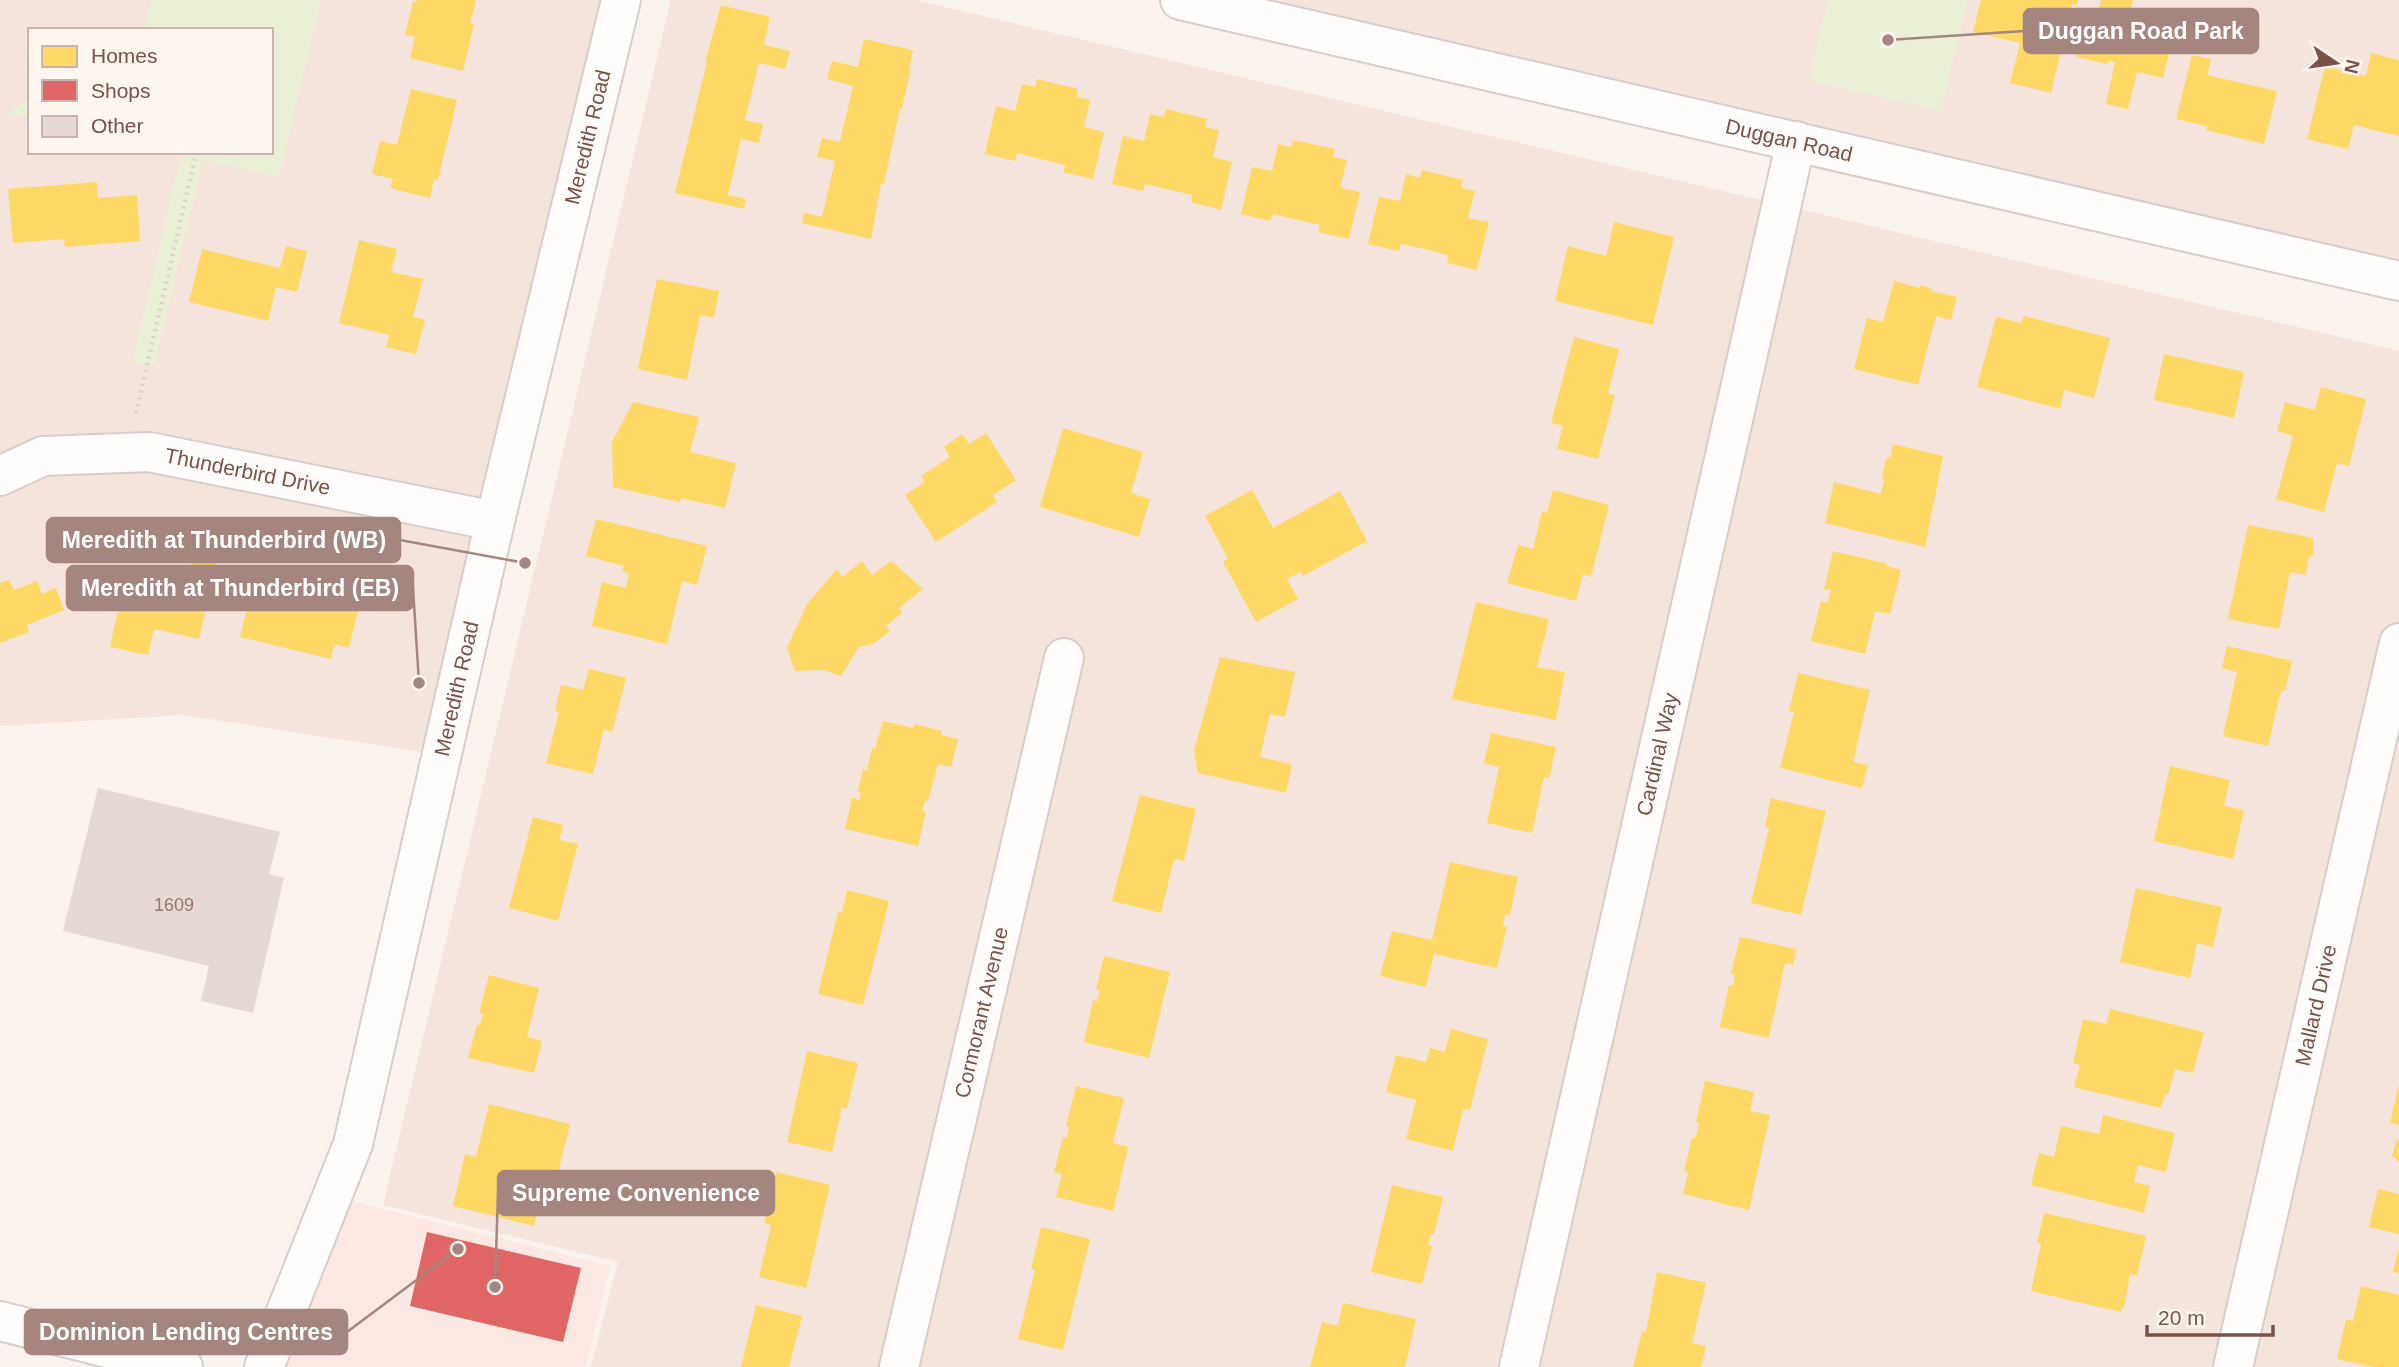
<svg xmlns="http://www.w3.org/2000/svg" width="2399" height="1367" font-family="Arial,sans-serif">
  <rect width="100%" height="100%" fill="#f9f2ed"/>
  <g fill="#f4e4dc" fill-rule="evenodd">
    <path d="M0,0H602L428,753L184,715L0,726ZM30,30H271V152H30Z"/>
    <polygon points="671,0 915,0 2399,351 2399,1367 591,1367 618,1262 383,1205"/>
    <polygon points="1226,0 2399,0 2399,271"/>
  </g>
  <polygon fill="#fce8e3" points="339,1198 610,1266 586,1367 272,1367"/>
  <g fill="#eaf0d6">
    <polygon points="152,0 321,0 279,177 203,160 154,366 133,361 181,155 172,152 271,152 271,30 142,30 146,27"/>
    <polygon points="1828,0 1968,0 1941,111 1809,80"/>
    <polygon points="30,99 30,118 7,113"/>
  </g>
  <g fill="#ffd966">
    <polygon points="417,0 476,0 470,23 474,24 463,71 410,58 415,37 405,35 413,1 417,2"/>
    <polygon points="1981,0 2078,0 2077,5 2072,4 2051,93 2010,83 2020,43 1973,32"/>
    <polygon points="2101,0 2133,0 2128,18 2175,29 2163,78 2137,72 2128,109 2106,104 2115,62 2109,61 2108,64 2076,57 2088,8 2098,10"/>
    <polygon points="721,5 770,17 764,45 790,51 785,69 759,63 745,120 763,124 759,143 741,139 728,195 746,199 744,209 675,193 707,62 705,62"/>
    <polygon points="864,39 913,50 909,68 911,68 902,109 900,108 884,184 881,183 871,239 802,223 804,213 822,217 835,161 817,157 822,138 840,142 853,86 827,79 832,61 858,67"/>
    <polygon points="2371,53 2399,60 2399,136 2354,125 2348,149 2307,139 2325,66 2366,76"/>
    <polygon points="2192,55 2211,59 2207,75 2277,91 2264,144 2206,130 2207,126 2176,119"/>
    <polygon points="1037,79 1078,89 1077,97 1090,100 1084,127 1104,132 1093,179 1063,172 1065,165 1017,153 1015,161 985,154 996,106 1015,111 1022,84 1035,87"/>
    <polygon points="411,89 457,100 438,180 434,179 430,198 390,188 393,179 372,174 380,141 397,145"/>
    <polygon points="1166,109 1207,119 1205,127 1219,130 1213,157 1232,162 1221,210 1191,202 1192,195 1145,184 1143,191 1112,184 1123,136 1144,141 1150,114 1164,117"/>
    <polygon points="1293,140 1335,149 1333,157 1347,160 1340,188 1360,192 1349,239 1318,232 1320,225 1273,214 1271,221 1241,214 1252,167 1272,171 1278,144 1292,147"/>
    <polygon points="1422,170 1463,180 1461,188 1475,191 1468,218 1489,222 1477,270 1447,263 1448,255 1425,249 1401,244 1399,251 1368,244 1379,197 1400,201 1406,174 1420,178"/>
    <polygon points="97,182 98,198 137,195 140,241 65,247 64,239 13,243 8,189"/>
    <polygon points="1614,222 1674,237 1653,325 1555,301 1568,246 1606,256"/>
    <polygon points="359,240 397,249 391,272 423,279 413,317 425,320 416,354 386,347 389,335 339,323"/>
    <polygon points="286,246 307,251 297,292 276,287 268,321 189,302 202,249 280,268"/>
    <polygon points="657,279 719,291 714,318 700,315 687,380 638,369"/>
    <polygon points="1894,281 1919,288 1920,285 1932,289 1931,291 1957,297 1951,320 1936,316 1918,385 1854,369 1867,318 1883,322"/>
    <polygon points="2024,316 2110,338 2094,398 2064,390 2060,409 1977,387 1996,317 2021,323"/>
    <polygon points="1574,337 1619,349 1608,393 1615,395 1598,459 1557,449 1563,426 1551,423"/>
    <polygon points="2164,354 2244,372 2234,418 2154,400"/>
    <polygon points="2321,387 2366,399 2349,466 2337,463 2324,512 2276,499 2293,436 2277,431 2285,402 2315,410"/>
    <polygon points="633,402 699,417 690,452 736,463 725,508 681,498 680,502 613,487 612,442"/>
    <polygon points="1063,428 1143,452 1131,493 1150,499 1139,537 1040,507"/>
    <polygon points="986,433 1016,480 993,495 997,502 936,542 905,495 925,482 921,476 950,457 944,447 962,434 969,444"/>
    <polygon points="1893,444 1943,456 1925,547 1825,523 1834,482 1881,494 1884,481 1882,476 1886,459 1891,456"/>
    <polygon points="1252,490 1273,528 1340,491 1367,541 1303,576 1301,572 1287,579 1298,599 1256,622 1223,562 1228,558 1205,516"/>
    <polygon points="1553,490 1609,505 1591,577 1583,574 1576,601 1507,583 1518,545 1533,549 1542,511 1547,513"/>
    <polygon points="596,519 707,546 697,585 682,581 667,644 592,626 602,582 626,588 629,573 622,572 624,566 586,556"/>
    <polygon points="2248,525 2313,538 2314,554 2309,556 2306,575 2290,572 2279,629 2228,619"/>
    <polygon points="196,544 219,549 199,639 154,629 148,655 110,647 127,568 157,574 156,578 168,581 169,577 188,581"/>
    <polygon points="1833,551 1887,564 1886,566 1901,570 1890,614 1875,611 1865,654 1811,641 1821,601 1828,603 1831,590 1824,589"/>
    <polygon points="862,561 872,575 891,561 923,589 899,608 902,613 886,626 890,631 873,644 859,647 841,676 823,670 795,671 787,648 807,604 837,569 842,577"/>
    <polygon points="255,577 360,602 349,648 334,644 331,659 240,637"/>
    <polygon points="9,580 14,590 37,581 42,594 56,588 64,610 27,625 29,632 0,643 0,583"/>
    <polygon points="1476,602 1549,619 1537,667 1565,672 1556,720 1452,699"/>
    <polygon points="2227,646 2292,661 2285,691 2281,690 2268,746 2223,736 2237,672 2222,668"/>
    <polygon points="1220,657 1295,672 1285,717 1270,714 1260,757 1292,764 1286,793 1198,773 1194,750"/>
    <polygon points="589,669 626,678 612,732 604,729 593,774 546,763 559,712 555,711 561,685 583,690"/>
    <polygon points="1798,673 1870,690 1853,762 1868,765 1862,788 1780,768 1794,712 1789,711"/>
    <polygon points="883,721 913,728 914,724 942,731 941,735 958,739 951,767 938,764 928,801 925,801 922,811 926,812 918,846 845,829 852,798 859,800 861,793 858,792 863,769 867,771 872,748 875,749"/>
    <polygon points="1491,733 1556,747 1549,778 1544,777 1532,833 1487,823 1499,767 1484,763"/>
    <polygon points="2170,766 2230,780 2224,806 2244,810 2233,859 2154,841"/>
    <polygon points="1140,795 1196,809 1184,861 1174,859 1161,913 1112,901"/>
    <polygon points="1771,798 1826,811 1801,915 1751,903 1769,828 1765,826"/>
    <polygon points="533,817 563,825 559,840 578,844 558,921 509,908"/>
    <polygon points="1450,862 1518,877 1510,915 1505,914 1503,926 1507,927 1497,968 1434,954 1426,987 1380,976 1392,931 1432,940"/>
    <polygon points="2136,888 2222,907 2213,947 2197,943 2190,978 2120,962"/>
    <polygon points="847,890 889,901 863,1005 818,994 838,912 842,913"/>
    <polygon points="1740,937 1796,949 1793,965 1785,963 1769,1038 1720,1027 1729,985 1733,986 1735,975 1731,974"/>
    <polygon points="1104,956 1170,972 1149,1058 1084,1042 1093,1000 1097,1001 1100,990 1096,990"/>
    <polygon points="489,975 539,988 527,1037 542,1041 534,1073 468,1058 477,1025 480,1025 483,1014 479,1013"/>
    <polygon points="2110,1009 2204,1032 2193,1073 2175,1069 2168,1095 2165,1094 2161,1108 2074,1087 2080,1065 2073,1063 2083,1019 2106,1024"/>
    <polygon points="1451,1029 1488,1039 1470,1110 1463,1109 1453,1151 1406,1139 1416,1100 1386,1092 1396,1055 1426,1062 1430,1048 1445,1052"/>
    <polygon points="807,1051 858,1063 847,1109 842,1107 832,1152 787,1142"/>
    <polygon points="1705,1081 1754,1092 1750,1111 1770,1115 1749,1210 1683,1194 1688,1172 1684,1171 1692,1138 1696,1138 1699,1123 1696,1122"/>
    <polygon points="1076,1086 1124,1098 1113,1143 1128,1147 1113,1211 1056,1197 1062,1174 1054,1172 1063,1137 1067,1138 1069,1127 1066,1126"/>
    <polygon points="2398,1087 2399,1087 2399,1125 2390,1123"/>
    <polygon points="489,1104 570,1124 557,1177 546,1174 534,1226 453,1206 465,1154 476,1157"/>
    <polygon points="2103,1115 2175,1133 2166,1172 2138,1165 2134,1182 2150,1186 2144,1213 2031,1185 2039,1153 2054,1157 2061,1126 2099,1134"/>
    <polygon points="2399,1139 2399,1162 2392,1156 2396,1141"/>
    <polygon points="776,1172 830,1185 806,1288 759,1277 771,1225 764,1223"/>
    <polygon points="1392,1185 1443,1197 1434,1235 1430,1234 1428,1246 1432,1246 1422,1284 1371,1272"/>
    <polygon points="2378,1189 2399,1194 2399,1234 2369,1227"/>
    <polygon points="2044,1213 2146,1236 2137,1276 2130,1274 2124,1308 2122,1308 2121,1312 2031,1291 2041,1244 2037,1243"/>
    <polygon points="1041,1227 1090,1239 1063,1350 1018,1339 1035,1270 1031,1269"/>
    <polygon points="2398,1250 2399,1251 2399,1273 2393,1272"/>
    <polygon points="1657,1272 1706,1283 1692,1343 1706,1346 1701,1367 1633,1367 1642,1331 1646,1332"/>
    <polygon points="2361,1286 2399,1295 2399,1367 2373,1367 2337,1359 2346,1319 2353,1321"/>
    <polygon points="1343,1303 1416,1319 1405,1367 1310,1367 1322,1322 1338,1326"/>
    <polygon points="756,1305 802,1316 789,1367 741,1367"/>
  </g>
  <polygon fill="#e06666" points="427,1232 581,1268 563,1342 410,1306"/>
  <polygon fill="#e6d9d4" points="98,788 280,832 269,874 284,878 253,1013 201,1001 209,966 63,931"/>
  <g fill="none" stroke-linecap="round" stroke-linejoin="round">
    <defs>
      <g id="minor">
        <path id="s1" d="M1180,0L2399,281"/>
        <path id="s2" d="M0,476L43,456L149,452L495,521"/>
        <polyline points="0,1321 183,1367"/>
        <path id="s3" d="M264,1367L353,1144L495,521L621,0"/>
        <path id="s4" d="M899,1367L1064,658"/>
        <path id="s5" d="M1519,1367L1796,141"/>
        <path id="s6" d="M2233,1367L2399,643"/>
      </g>
    </defs>
    <use href="#minor" stroke="#d8cdca" stroke-width="42"/>
    <polyline stroke="#dcd0ce" stroke-width="4.5" stroke-dasharray="2 5" stroke-linecap="butt" points="136,413 195,158"/>
    <use href="#minor" stroke="#fefdfc" stroke-width="38"/>
  </g>
  <g text-anchor="middle" stroke-width="7" stroke-linejoin="round" paint-order="stroke">
    <g font-size="18" fill="#98756e">
      <text x="174" y="911">1609</text>
    </g>
    <g font-size="21" fill="#7b5149" stroke="#fff6f0">
      <text dy="7" stroke="none"><textPath href="#s3" startOffset="1274">Meredith Road</textPath></text>
      <text dy="7" stroke="none"><textPath href="#s1" startOffset="625">Duggan Road</textPath></text>
      <text dy="7" stroke="none"><textPath href="#s2" startOffset="254">Thunderbird Drive</textPath></text>
      <text dy="7" stroke="none"><textPath href="#s3" startOffset="707">Meredith Road</textPath></text>
      <text dy="7" stroke="none"><textPath href="#s5" startOffset="628">Cardinal Way</textPath></text>
      <text dy="7" stroke="none"><textPath href="#s6" startOffset="371">Mallard Drive</textPath></text>
      <text dy="7" stroke="none"><textPath href="#s4" startOffset="364">Cormorant Avenue</textPath></text>
    </g>
  </g>
  <path fill="none" stroke="#a5867f" stroke-width="2.5" d="M1888 40L2024 31M525 563L400 540M419 683L413 588M495 1287L498 1193M458 1249L347 1332"/>
  <g fill="#a5867f" stroke="#fff6f0" stroke-width="2.5">
    <circle cx="1888" cy="40" r="7"/>
    <circle cx="525" cy="563" r="7"/>
    <circle cx="419" cy="683" r="7"/>
    <circle cx="495" cy="1287" r="7"/>
    <circle cx="458" cy="1249" r="7"/>
  </g>
  <g fill="#a5867f" stroke="#a5867f" stroke-width="2.5">
    <rect x="2024" y="9" width="234" height="44" rx="7"/>
    <rect x="47" y="518" width="353" height="44" rx="7"/>
    <rect x="67" y="566" width="346" height="44" rx="7"/>
    <rect x="498" y="1171" width="276" height="44" rx="7"/>
    <rect x="25" y="1310" width="322" height="44" rx="7"/>
  </g>
  <g font-size="23" text-anchor="middle" font-weight="bold" fill="#fff">
    <text x="2141" y="39">Duggan Road Park</text>
    <text x="224" y="548">Meredith at Thunderbird (WB)</text>
    <text x="240" y="596">Meredith at Thunderbird (EB)</text>
    <text x="636" y="1201">Supreme Convenience</text>
    <text x="186" y="1340">Dominion Lending Centres</text>
  </g>
  <rect x="28" y="28" width="245" height="126" fill="#fff6f0" stroke="#cab4ad" stroke-width="2"/>
  <rect x="42" y="46" width="35" height="21" fill="#ffd966" stroke="#cab4ad" stroke-width="2"/>
  <text x="91" y="63" font-size="21" fill="#7b5149">Homes</text>
  <rect x="42" y="80" width="35" height="21" fill="#e06666" stroke="#cab4ad" stroke-width="2"/>
  <text x="91" y="98" font-size="21" fill="#7b5149">Shops</text>
  <rect x="42" y="116" width="35" height="21" fill="#e6d9d4" stroke="#cab4ad" stroke-width="2"/>
  <text x="91" y="133" font-size="21" fill="#7b5149">Other</text>
  <g transform="translate(2336 63) rotate(103)" stroke="#fff6f0" stroke-width="5" paint-order="stroke">
  <path d="M0-5L12 26L0 18L-12 26Z" fill="#7b5149"/>
  <text y="-10" font-size="19" font-weight="bold" text-anchor="middle" fill="#7b5149">N</text>
  </g>
  <path d="M2147 1325v10h126v-10" fill="none" stroke="#7b5149" stroke-width="3.5"/>
  <text x="2158" y="1325" font-size="21" fill="#7b5149" stroke="#fff6f0" stroke-width="5" paint-order="stroke">20 m</text>
</svg>
